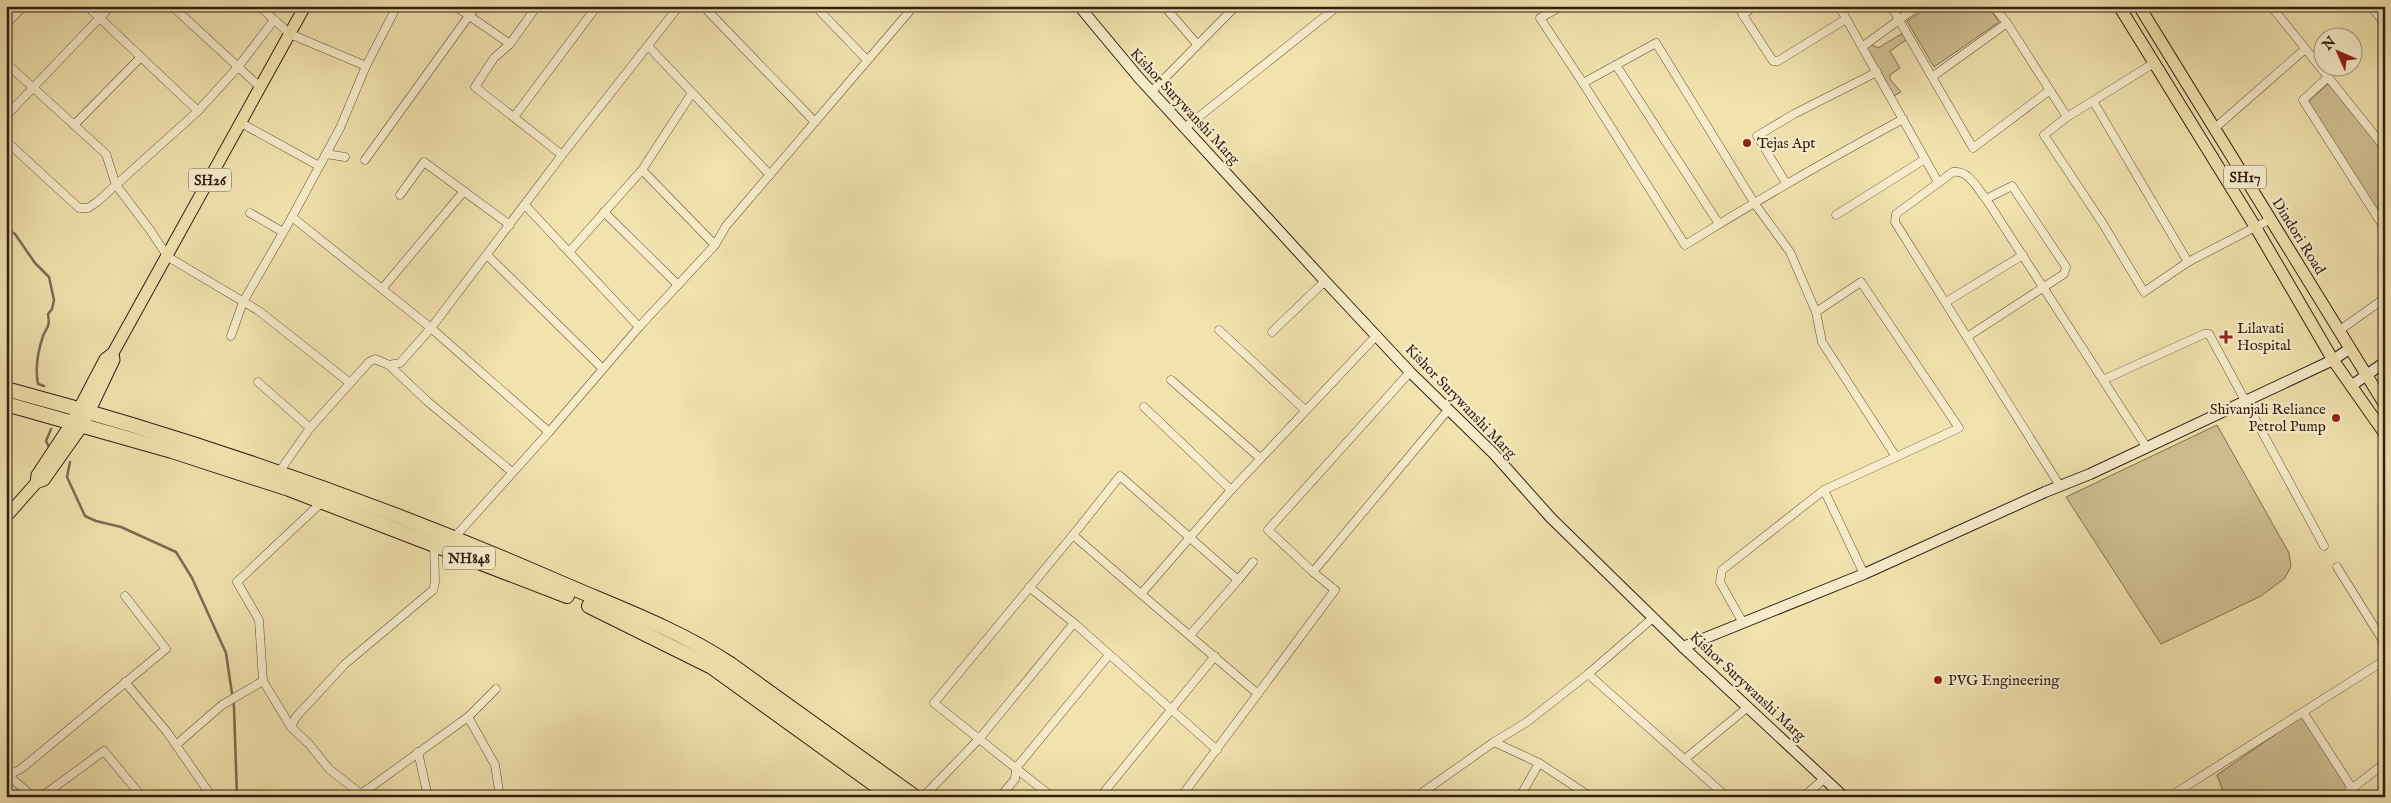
<svg xmlns="http://www.w3.org/2000/svg" width="2391" height="803" font-family="'IM FELL English',serif">
  <rect width="100%" height="100%" fill="#f1e2ae"/>
  <filter id="stains"><feTurbulence type="fractalNoise" baseFrequency=".004" numOctaves="4"/><feColorMatrix values="0 0 0 0 .2 0 0 0 0 .09 0 0 0 0 .02 0 0 0 .5 -.17"/></filter>
  <radialGradient id="worn" r=".72"><stop offset=".6" stop-color="#630" stop-opacity="0"/><stop offset="1" stop-color="#630" stop-opacity=".3"/></radialGradient>
  <g fill="#d1c194" stroke="#826f54">
    <polygon points="1930,6 1988,6 1999,22 1934,67 1907,21"/>
    <polygon points="1903,33 1908,39 1890,51 1900,68 1890,75 1890,79 1901,92 1892,97 1865,47 1870,44 1878,48"/>
    <polygon points="2329,83 2385,152 2385,224 2308,102"/>
    <polygon points="2217,425 2289,553 2291,566 2285,578 2261,596 2161,644 2066,497"/>
    <polygon points="2302,716 2348,787 2335,797 2225,797 2217,775"/>
  </g>
  <g fill="none" stroke-linecap="round" stroke-linejoin="round">
    <g stroke="#7e6b52" stroke-width="2.5">
      <path d="M6,228L15,234L35,263L49,277L54,300L52,309L48,314C50,327 48,325 43,336C38,351 35,369 38,384L44,386"/>
      <polyline points="50,449 46,441 51,429"/>
      <polyline points="70,462 67,477 85,516 96,521 121,527 176,552 192,578 226,653 234,707 237,797"/>
    </g>
    <defs>
      <g id="street">
        <polyline points="87,6 198,111"/>
        <polyline points="172,6 260,87"/>
        <polyline points="455,6 510,44"/>
        <polyline points="537,6 510,44 494,58 475,87 562,155"/>
        <polyline points="703,6 815,122"/>
        <polyline points="815,6 867,60"/>
        <polyline points="1164,6 1197,44"/>
        <polyline points="1562,6 1540,18 1583,83 1656,43 1755,204 1790,252 1816,312 1822,342 1896,457 1959,428 1861,282 1816,312"/>
        <polyline points="1738,6 1743,15 1754,6"/>
        <polyline points="1839,6 1938,182"/>
        <polyline points="1891,6 1973,148 2050,90"/>
        <polyline points="1993,6 2007,23 2067,117 2093,101 2188,262"/>
        <polyline points="2271,6 2385,148"/>
        <polyline points="2371,6 2385,24"/>
        <polyline points="1743,15 1773,61 1778,61 1846,19"/>
        <polyline points="6,24 24,6"/>
        <polyline points="648,46 770,175"/>
        <polyline points="1862,47 1918,6"/>
        <polyline points="6,63 106,154 116,185 150,230 168,257 259,311 350,383"/>
        <polyline points="1616,65 1719,224"/>
        <polyline points="366,66 397,6"/>
        <polyline points="1932,77 2007,23"/>
        <polyline points="2328,77 2303,100 2385,229"/>
        <path d="M1583,83L1685,245C1756,201 1829,159 1903,119"/>
        <polyline points="1152,91 1236,6"/>
        <polyline points="2093,101 2154,63"/>
        <polyline points="6,116 111,6"/>
        <polyline points="514,117 597,6"/>
        <polyline points="2067,117 2044,135 2103,224 2144,292 2188,262 2271,219"/>
        <polyline points="241,123 319,166"/>
        <polyline points="75,124 141,57"/>
        <polyline points="1186,127 1338,6"/>
        <polyline points="2215,128 2305,49"/>
        <polyline points="6,141 79,208 88,208 97,202 198,111 238,67 274,20"/>
        <polyline points="326,154 345,157"/>
        <polyline points="365,160 476,6"/>
        <polyline points="642,170 715,245"/>
        <polyline points="1786,183 1757,136 1794,114 1877,72"/>
        <polyline points="400,195 424,162 510,225"/>
        <polyline points="525,205 639,327"/>
        <polyline points="604,212 678,285"/>
        <polyline points="250,213 283,232"/>
        <polyline points="1836,215 1925,159"/>
        <polyline points="292,217 431,328 549,432 453,539"/>
        <polyline points="569,252 642,170 692,93"/>
        <polyline points="487,255 603,369"/>
        <polyline points="382,289 464,191"/>
        <polyline points="1946,302 2023,255"/>
        <polyline points="1219,330 1305,410"/>
        <polyline points="2340,330 2385,298"/>
        <polyline points="1272,332 1325,281"/>
        <polyline points="231,336 243,302 292,217 340,128 366,66 290,34 259,6"/>
        <polyline points="1967,337 2064,274 2066,267 2012,186 1986,199"/>
        <polyline points="389,365 427,401 512,472"/>
        <polyline points="1410,372 1268,530 1313,572 1448,410"/>
        <polyline points="1171,380 1260,458"/>
        <polyline points="2103,380 2147,448"/>
        <polyline points="258,382 310,428"/>
        <polyline points="1144,407 1231,490"/>
        <polyline points="549,432 639,327 715,245 726,226 914,6"/>
        <polyline points="277,475 310,428 369,362 375,359 389,365 400,363 431,328 562,155 679,6"/>
        <path d="M2060,486L1895,222L1896,214L1953,172C1969,170 1977,188 1986,199L2103,380L2204,334H2209L2324,546"/>
        <polyline points="1073,535 1120,476 1238,580 1253,562"/>
        <polyline points="434,543 435,582 433,590 345,664 296,717 291,727 309,744 329,769 361,794 468,717 496,689"/>
        <polyline points="2337,567 2385,644"/>
        <polyline points="1864,574 1824,490 1896,457"/>
        <polyline points="1029,587 1074,623 1217,750"/>
        <polyline points="1141,594 1258,694"/>
        <polyline points="1654,617 1588,674 1727,797"/>
        <polyline points="1743,623 1720,582 1722,570 1824,490"/>
        <polyline points="1191,634 1238,580"/>
        <polyline points="125,682 167,732 212,797"/>
        <polyline points="2303,712 2352,788"/>
        <polyline points="468,717 495,765 500,797"/>
        <polyline points="291,727 263,681 259,620 237,582 323,501"/>
        <polyline points="1494,742 1539,763 1591,797"/>
        <polyline points="176,745 222,705 263,681"/>
        <polyline points="418,752 428,797"/>
        <polyline points="1685,759 1748,707"/>
        <polyline points="6,776 21,769 166,649 125,596"/>
        <polyline points="9,776 33,797"/>
        <polyline points="41,797 104,751 142,797"/>
        <polyline points="923,797 980,738 1074,623"/>
        <polyline points="1000,797 1015,779 1016,768 1109,655"/>
        <polyline points="1052,797 934,703 1073,535 1141,594 1231,490 1377,335"/>
        <polyline points="1100,797 1215,656"/>
        <polyline points="1181,797 1335,590 1313,572"/>
        <polyline points="1416,797 1494,742 1527,722 1588,674"/>
        <polyline points="1520,797 1539,763"/>
        <polyline points="1803,797 1824,779"/>
        <polyline points="2169,797 2385,660"/>
        <polyline points="2341,797 2385,763"/>
      </g>
      <g id="secondary">
        <polyline points="1079,6 1139,78 1325,281 1410,372 1494,454 1551,518 1683,647 1844,797"/>
        <polyline points="2351,386 2385,362"/>
        <polyline points="1683,647 1864,574 2045,492 2090,474 2333,360 2349,349"/>
      </g>
      <g id="primary">
        <polyline points="2119,6 2256,228 2333,360 2385,434"/>
        <polyline points="2139,6 2385,405"/>
        <polyline points="36,483 37,475 72,422 105,359 113,353 305,6"/>
        <polyline points="6,517 36,483 44,480 83,425 114,360 113,353"/>
      </g>
      <g id="highway">
        <path d="M6,389C193,439 377,503 554,580C613,606 676,628 730,664L915,797"/>
        <polyline points="6,404 172,451 289,489 567,596"/>
        <polyline points="589,606 712,667 892,797"/>
      </g>
    </defs>
    <use href="#street" stroke="#624e3b" stroke-width="9"/>
    <use href="#secondary" stroke="#321d15" stroke-width="12"/>
    <use href="#primary" stroke="#321d15" stroke-width="13"/>
    <use href="#highway" stroke="#321d15" stroke-width="16"/>
    <use href="#street" stroke="#f6ecca" stroke-width="8"/>
    <use href="#secondary" stroke="#f6ecca" stroke-width="10"/>
    <use href="#primary" stroke="#f1e2ae" stroke-width="11"/>
    <use href="#highway" stroke="#f1e2ae" stroke-width="14"/>
  </g>
  <g fill="#8f2418" stroke="#f6ecca" stroke-width="2">
    <circle cx="1747" cy="143" r="5"/>
    <path d="M2223.5 329.5h5v5h5v5h-5v5h-5v-5h-5v-5h5z"/>
    <circle cx="2336" cy="418" r="5"/>
    <circle cx="1938" cy="680" r="5"/>
  </g>
  <g text-anchor="middle" stroke-width="4.5" stroke-linejoin="round" paint-order="stroke">
    <g fill="#f6ecca" stroke="#6d5b4b" stroke-width="1">
      <rect x="2224" y="165.5" width="42" height="23" rx="4"/>
      <rect x="189" y="168.5" width="42" height="23" rx="4"/>
      <rect x="443" y="546.5" width="52" height="23" rx="4"/>
    </g>
    <g font-size="14" font-weight="bold" fill="#321d15">
      <text x="2245" y="182">SH17</text>
      <text x="210" y="185">SH26</text>
      <text x="469" y="563">NH848</text>
    </g>
    <g font-size="15" fill="#321d15" stroke="#f6ecca">
      <text transform="translate(1185 106) rotate(47)" y="5">Kishor Surywanshi Marg</text>
      <text transform="translate(2299 236) rotate(58)" y="5">Dindori Road</text>
      <text transform="translate(1461 401) rotate(46)" y="5">Kishor Surywanshi Marg</text>
      <text transform="translate(1748 686) rotate(43)" y="5">Kishor Surywanshi Marg</text>
    </g>
    <g font-size="15" fill="#321d15" stroke="#f6ecca" text-anchor="start">
      <text x="1757" y="148">Tejas Apt</text>
      <text x="2237" y="333">Lilavati<tspan x="2237" dy="17">Hospital</tspan></text>
      <text x="2326" y="414" text-anchor="end">Shivanjali Reliance<tspan x="2326" dy="17">Petrol Pump</tspan></text>
      <text x="1948" y="685">PVG Engineering</text>
    </g>
  </g>
  <rect width="2391" height="803" fill="none" stroke="#f1e2ae" stroke-width="25"/>
  <rect x="8" y="8" width="2376" height="788" fill="none" stroke="#321d15" stroke-width="2.5"/>
  <rect x="12" y="12" width="2366" height="778" fill="none" stroke="#321d15"/>
  <g transform="translate(2338 52) rotate(315)"><circle r="24" fill="#f6ecca" stroke="#a89982"/>
  <path d="M0-4L9 19L0 12L-9 19Z" fill="#8f2418"/>
  <text y="-8" font-size="14" font-weight="bold" text-anchor="middle" fill="#321d15">N</text>
  </g>
  <rect width="100%" height="100%" filter="url(#stains)"/>
  <rect width="100%" height="100%" fill="url(#worn)"/>
</svg>
